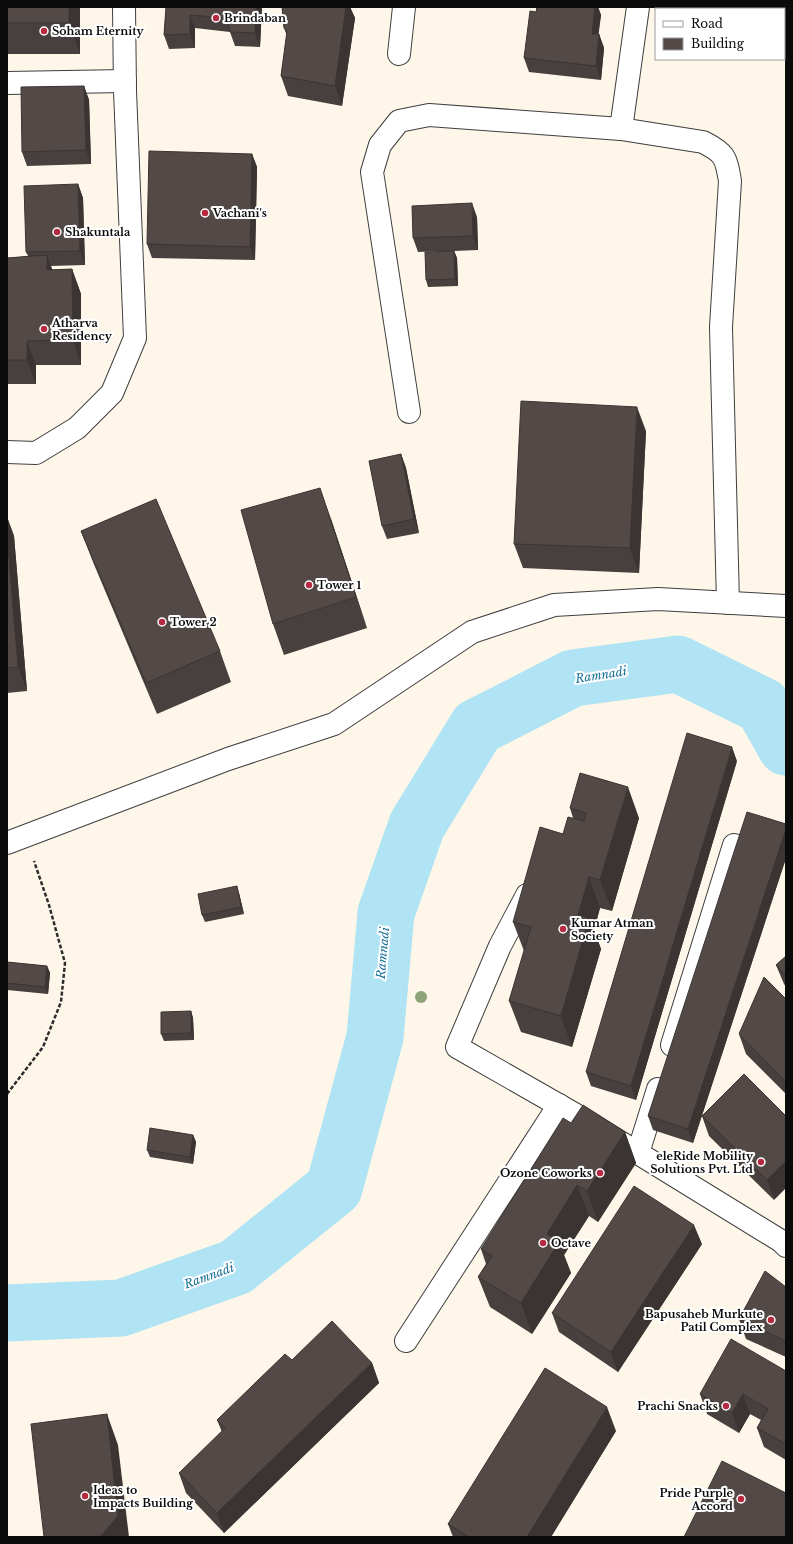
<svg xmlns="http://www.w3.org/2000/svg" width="793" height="1544" font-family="'Libre Baskerville',serif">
  <rect width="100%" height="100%" fill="#fef7e9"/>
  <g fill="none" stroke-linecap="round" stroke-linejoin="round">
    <polyline stroke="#b0e3f3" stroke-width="57" points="7,1313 121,1308 236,1267 334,1188 375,1037 386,913 417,825 477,727 573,678 678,664 763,706 786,747"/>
    <defs>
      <g id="minor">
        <polyline points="399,54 404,7"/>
        <polyline points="7,83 125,81"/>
        <polyline points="621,129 638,7"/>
        <path d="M409,412L372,172L380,145L399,121L429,115L621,129L703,142C725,153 726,157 730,181L721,327L728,603"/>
        <polyline points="7,452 36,453 77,428 112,393 135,338 125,91 124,7"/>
        <polyline points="7,843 228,759 334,724 472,632 554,605 658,599 786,606"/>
        <polyline points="527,895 500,946 457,1047 576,1115 781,1241 786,1246"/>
        <polyline points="672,1045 734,845"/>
        <polyline points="638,1153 658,1089"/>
        <polyline points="406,1341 559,1105"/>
      </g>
    </defs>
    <use href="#minor" stroke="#3e3e3e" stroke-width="24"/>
    <polyline stroke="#2d2d2d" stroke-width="2.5" stroke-dasharray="4 2" stroke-linecap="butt" points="7,1094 43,1047 61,1002 65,963 49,905 34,861"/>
    <use href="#minor" stroke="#fff" stroke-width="22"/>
  </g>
  <circle fill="#8fa379" cx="421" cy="997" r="6"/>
  <g fill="#47403e">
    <rect x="7" y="7" width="73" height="47"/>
    <polygon points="166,7 262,7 260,47 235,46 230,32 195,28 195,48 169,49 164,35"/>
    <polygon points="282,7 350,7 355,18 342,106 288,96 281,76 287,36 284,28"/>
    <polygon points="537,7 598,7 601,15 598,34 599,34 604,48 601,80 529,72 524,58 536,12"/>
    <polygon points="84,86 89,100 91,164 27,166 22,152"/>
    <polygon points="252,154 257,167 255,260 152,258 147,244"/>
    <polygon points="78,184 83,198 85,265 51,266 52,270 72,269 81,294 81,365 36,365 36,384 7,384 7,258 28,256 26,252"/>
    <polygon points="477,217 478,250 454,251 457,258 458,286 428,287 426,280 442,251 418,252 413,238"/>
    <polygon points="646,431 639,573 523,568 514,544"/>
    <polygon points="401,454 406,468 419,533 387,539 382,526"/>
    <polygon points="7,517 14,536 27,691 7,693"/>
    <polygon points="331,519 367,628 284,655 273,624"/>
    <polygon points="81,531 220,651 231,682 157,714 93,562"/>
    <polygon points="737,761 636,1100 591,1086 586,1072"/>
    <polygon points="570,808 639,818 612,911 600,908 594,930 601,949 572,1047 521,1032 509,1001 524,951 513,922 563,834 573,818"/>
    <polygon points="786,824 786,858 693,1143 653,1130 648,1116"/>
    <polygon points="239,893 244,914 205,922 202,915"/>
    <polygon points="786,956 786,987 784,984 776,965"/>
    <polygon points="7,962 47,966 50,973 48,994 7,990"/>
    <polygon points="786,999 786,1094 746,1054 739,1034"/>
    <polygon points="191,1011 193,1018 194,1040 164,1041 161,1034"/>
    <polygon points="744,1074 774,1200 709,1136 702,1116"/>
    <polygon points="571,1123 625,1132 636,1163 598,1222 589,1216 564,1255 571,1273 532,1334 490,1307 478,1277 486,1264 481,1249"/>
    <polygon points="193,1135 196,1142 193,1164 150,1157 147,1150"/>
    <polygon points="702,1244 618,1372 559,1332 552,1313"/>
    <polygon points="786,1287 786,1357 746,1339 739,1319"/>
    <polygon points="292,1360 372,1363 379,1383 224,1533 186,1493 179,1473 222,1432 217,1420"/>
    <polygon points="786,1371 786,1460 764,1447 757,1428 761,1420 750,1414 739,1433 707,1414 700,1394"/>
    <polygon points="616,1431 551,1537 453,1537 448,1524"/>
  </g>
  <g fill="#3a3432">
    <polygon points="69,7 80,7 80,54 69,23"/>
    <polygon points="256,7 262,7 260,47 255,33"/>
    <polygon points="346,7 350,7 355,18 342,106 335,86"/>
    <polygon points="595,7 598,7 601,15 597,47 592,34"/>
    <polygon points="190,15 195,28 195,48 190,34"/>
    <polygon points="599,34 604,48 601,80 596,66"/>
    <polygon points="84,86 89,100 91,164 86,150"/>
    <polygon points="252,154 257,167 255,260 250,247"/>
    <polygon points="78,184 83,198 85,265 80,251"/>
    <polygon points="472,203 477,217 478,250 473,236"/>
    <polygon points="454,251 457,258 458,286 455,279"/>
    <polygon points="47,255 56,280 47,270"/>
    <polygon points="72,269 81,294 81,365 73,340"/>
    <polygon points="27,341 36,365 36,384 27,360"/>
    <polygon points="637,407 646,431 639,573 630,548"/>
    <polygon points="401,454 406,468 419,533 414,519"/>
    <polygon points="320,488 331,519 367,628 356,597"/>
    <polygon points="7,517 14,536 27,691 18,667 7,535"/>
    <polygon points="732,747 737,761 636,1100 631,1086"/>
    <polygon points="628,787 639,818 612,911 600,880"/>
    <polygon points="786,829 786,858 693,1143 688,1129"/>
    <polygon points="589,877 600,908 594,930 601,949 572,1047 561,1016 578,915"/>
    <polygon points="237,886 239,893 244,914 241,907"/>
    <polygon points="47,966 50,973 48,994 45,987"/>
    <polygon points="191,1011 193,1018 194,1040 191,1033"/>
    <polygon points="625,1132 636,1163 598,1222 587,1191"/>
    <polygon points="193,1135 196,1142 193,1164 190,1157"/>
    <polygon points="786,1161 786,1188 774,1200 767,1180"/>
    <polygon points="577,1185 589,1216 564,1255 571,1273 532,1334 521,1303 547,1234"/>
    <polygon points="694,1225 702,1244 618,1372 611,1352"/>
    <polygon points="372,1363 379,1383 224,1533 217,1513"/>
    <polygon points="743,1394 750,1414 739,1433 732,1413"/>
    <polygon points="607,1407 616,1431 551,1537 527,1537"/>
    <polygon points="107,1414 118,1445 129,1537 101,1537 101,1536"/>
  </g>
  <g fill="#534a48" stroke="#3a3432">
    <rect x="7" y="7" width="62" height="16"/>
    <polygon points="166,7 256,7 255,33 230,32 227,18 190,15 190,34 164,35"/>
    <polygon points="282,7 346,7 335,86 281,76 287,31 284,28"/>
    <polygon points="537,7 595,7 592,34 599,34 596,66 524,58 530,11 536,12"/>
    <polygon points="84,86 86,150 22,152 21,87"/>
    <polygon points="149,151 252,154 250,247 147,244"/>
    <polygon points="78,184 80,251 26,252 24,186"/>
    <polygon points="472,203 473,236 413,238 412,206"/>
    <polygon points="454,251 455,279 426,280 425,252"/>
    <polygon points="47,255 47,270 72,269 73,340 27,341 27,360 7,360 7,258"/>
    <polygon points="521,401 637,407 630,548 514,544"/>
    <polygon points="401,454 414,519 382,526 369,461"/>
    <polygon points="320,488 356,597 273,624 241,510"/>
    <polygon points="156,499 220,651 146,683 81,531"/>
    <polygon points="7,535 18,667 7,668"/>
    <polygon points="687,733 732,747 631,1086 586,1072"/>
    <polygon points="580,773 628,787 600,880 589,877 578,915 589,918 561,1016 509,1001 531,927 513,922 540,827 563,834 568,817 584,821 586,813 570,808"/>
    <polygon points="747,812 786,824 786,829 688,1129 648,1116"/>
    <polygon points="237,886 241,907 202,915 198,894"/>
    <polygon points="786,956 786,976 776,965"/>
    <polygon points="7,962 47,966 45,987 7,983"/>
    <polygon points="764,977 786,999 786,1082 739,1034"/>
    <polygon points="191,1011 191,1033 161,1034 161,1012"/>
    <polygon points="744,1074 786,1116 786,1161 767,1180 702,1116"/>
    <polygon points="583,1105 625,1132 587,1191 577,1185 547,1234 559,1242 521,1303 478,1277 492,1256 481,1249 563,1118 571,1123"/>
    <polygon points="150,1128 193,1135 190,1157 147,1150"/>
    <polygon points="634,1186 694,1225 611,1352 552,1313"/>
    <polygon points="765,1271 786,1287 786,1341 739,1319"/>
    <polygon points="332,1321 372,1363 217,1513 179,1473 225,1428 217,1420 285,1354 292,1360"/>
    <polygon points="731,1339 786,1371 786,1444 757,1428 768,1409 743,1394 732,1413 700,1394"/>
    <polygon points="545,1368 607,1407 527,1537 469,1537 448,1524"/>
    <polygon points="107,1414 118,1516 101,1536 90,1537 44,1537 31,1424"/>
    <polygon points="722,1461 786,1493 786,1537 684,1537"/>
  </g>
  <g fill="#b52941" stroke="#fff" stroke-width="1.5">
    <circle cx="216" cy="18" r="4"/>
    <circle cx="44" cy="31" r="4"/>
    <circle cx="205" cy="213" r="4"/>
    <circle cx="57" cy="232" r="4"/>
    <circle cx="44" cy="329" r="4"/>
    <circle cx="309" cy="585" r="4"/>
    <circle cx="162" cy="622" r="4"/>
    <circle cx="563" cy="929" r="4"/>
    <circle cx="761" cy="1162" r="4"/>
    <circle cx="600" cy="1173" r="4"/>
    <circle cx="543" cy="1243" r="4"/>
    <circle cx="771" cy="1320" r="4"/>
    <circle cx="726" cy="1406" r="4"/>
    <circle cx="85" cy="1496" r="4"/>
    <circle cx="741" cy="1499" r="4"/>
  </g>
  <g text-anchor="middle" stroke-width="4" stroke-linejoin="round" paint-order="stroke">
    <g font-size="11" font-weight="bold" fill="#0b0b0b" stroke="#fff" text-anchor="start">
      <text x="224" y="22">Brindaban</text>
      <text x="52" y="35">Soham Eternity</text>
      <text x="213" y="217">Vachani's</text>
      <text x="65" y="236">Shakuntala</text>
      <text x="52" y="327">Atharva<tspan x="52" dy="13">Residency</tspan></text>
      <text x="317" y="589">Tower 1</text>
      <text x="170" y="626">Tower 2</text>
      <text x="571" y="927">Kumar Atman<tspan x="571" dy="13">Society</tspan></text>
      <text x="753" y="1160" text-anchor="end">eleRide Mobility<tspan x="753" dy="13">Solutions Pvt. Ltd</tspan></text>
      <text x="592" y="1177" text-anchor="end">Ozone Coworks</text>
      <text x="551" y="1247">Octave</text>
      <text x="763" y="1318" text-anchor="end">Bapusaheb Murkute<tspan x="763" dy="13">Patil Complex</tspan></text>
      <text x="718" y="1410" text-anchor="end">Prachi Snacks</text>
      <text x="93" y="1494">Ideas to<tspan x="93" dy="13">Impacts Building</tspan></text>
      <text x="733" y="1497" text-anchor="end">Pride Purple<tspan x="733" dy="13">Accord</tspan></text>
    </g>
    <g font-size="12" font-style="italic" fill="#1a7097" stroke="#fff">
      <text transform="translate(601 675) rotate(-9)" y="4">Ramnadi</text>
      <text transform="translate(383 953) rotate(-85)" y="4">Ramnadi</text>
      <text transform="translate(209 1276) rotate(-20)" y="4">Ramnadi</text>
    </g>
  </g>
  <rect width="793" height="1544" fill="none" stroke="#0b0b0b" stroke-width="16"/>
  <rect x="655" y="8" width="130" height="52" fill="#ffffff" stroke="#9d9d9d"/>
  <rect x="663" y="21" width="20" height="6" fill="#ffffff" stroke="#9d9d9d"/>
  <text x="691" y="28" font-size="12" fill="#0b0b0b">Road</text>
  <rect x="663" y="38" width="20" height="12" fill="#534a48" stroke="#9d9d9d"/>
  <text x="691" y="48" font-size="12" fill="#0b0b0b">Building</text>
</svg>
